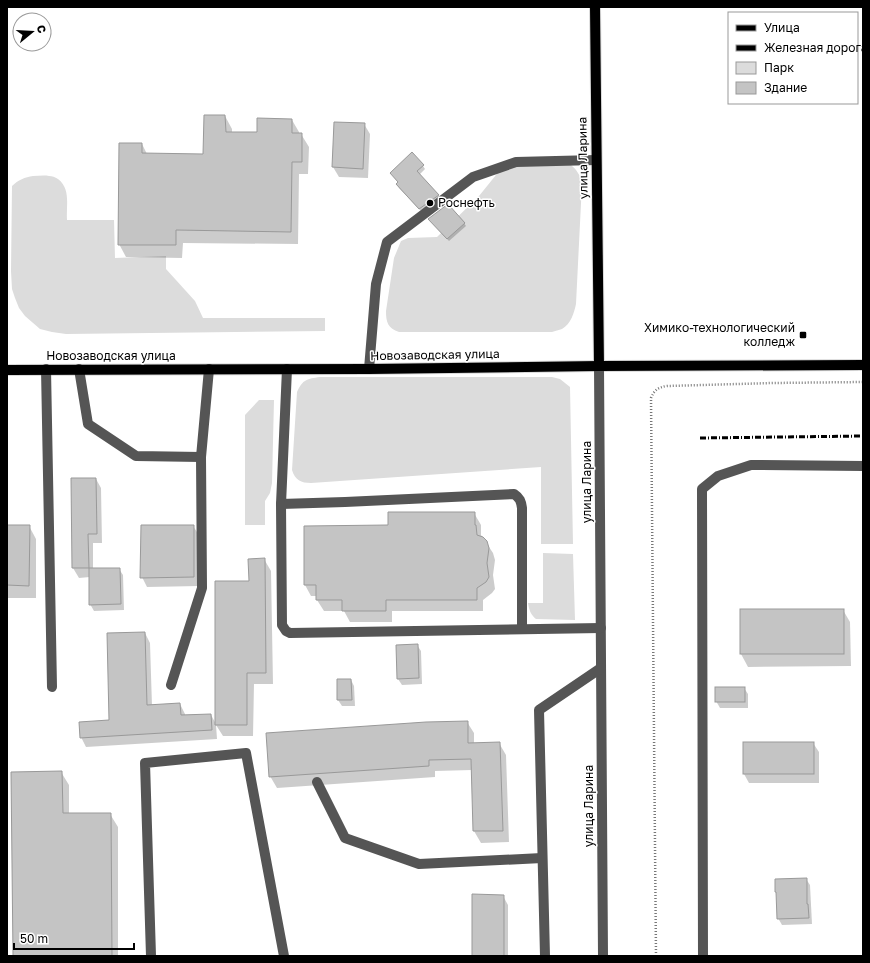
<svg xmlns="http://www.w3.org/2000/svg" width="870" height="963" font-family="'Golos Text',sans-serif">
  <rect width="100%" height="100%" fill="#fff"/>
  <g fill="#dcdcdc">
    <path d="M522,160L571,165C577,170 580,175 582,183L576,304C574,313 571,324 562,329C559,330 555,331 552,332H399C388,328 386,323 386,311L394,258L401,241L408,238L437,237L479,196L500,170Z"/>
    <path d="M33,176C38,176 44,175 49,176C52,176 55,177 58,179C71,189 66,205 67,220H114L115,258L166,256V269L195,301L203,318H325V331L66,334L52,332L40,329L25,316L19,308L15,298L12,289L11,271L12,186C18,180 25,177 33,176Z"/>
    <path d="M320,377H552L560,379L570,387L573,544H541V467L311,483C301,483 295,480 292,470L297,392C303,379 307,379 320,377Z"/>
    <polygon points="259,400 274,400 272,483 270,493 265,501 265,525 245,525 245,415"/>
    <path d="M543,553L573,554L575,620L536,619C531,615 529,610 528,603H543Z"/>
  </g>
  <g fill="#0003">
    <polygon points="225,116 232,129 232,133 258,133 292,120 299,132 299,134 301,134 309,147 308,174 299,174 298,244 183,243 182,258 126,257 119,244 142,144 147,154 204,155"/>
    <polygon points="364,124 370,134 368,178 339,177 333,167"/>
    <polygon points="412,153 423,166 425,169 419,175 438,195 440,199 422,212 399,188 397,184 399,183 391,173"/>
    <polygon points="431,222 464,223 466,226 449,241"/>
    <polygon points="72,479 96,479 101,488 102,543 93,543 93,569 119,569 123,575 124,610 94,611 90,604 90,577 79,578 73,568"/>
    <polygon points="474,513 481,525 481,535 493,553 495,560 493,575 495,589 492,593 483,600 483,611 392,611 392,622 350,622 344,611 324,611 317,600 317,596 311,596 305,585 389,526"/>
    <polygon points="7,526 29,526 36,539 36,598 7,598"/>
    <polygon points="193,526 199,535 199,586 147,587 142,577"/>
    <polygon points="264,559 271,571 273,684 254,684 253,736 223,736 216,725 217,739 86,747 81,737 110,721 145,633 150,643 152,706 180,704 185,714 185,716 211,715 216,724"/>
    <polygon points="741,610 843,610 850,622 851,666 748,667 741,654"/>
    <polygon points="417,645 421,651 422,684 402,685 398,679"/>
    <polygon points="338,680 351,680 354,686 355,706 342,706 338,700"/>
    <polygon points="744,688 748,694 748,708 720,708 716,701"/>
    <polygon points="467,722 474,733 474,744 499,743 506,755 509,842 481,843 474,831 472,770 435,771 435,777 277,788 270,776"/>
    <polygon points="813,743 819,752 819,783 749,783 744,774"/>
    <polygon points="61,772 69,785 69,814 110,814 118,827 118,956 14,956"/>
    <polygon points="806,879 810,885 812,924 782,925 778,918"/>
    <polygon points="503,896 508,905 508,956 473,956"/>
  </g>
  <g fill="#c4c4c4" stroke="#999">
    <polygon points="204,115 225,115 226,132 257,132 257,118 292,119 292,133 302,133 302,162 292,162 291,232 176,230 176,245 118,245 119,143 142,143 142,153 203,154"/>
    <polygon points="334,122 365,123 363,169 332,167"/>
    <polygon points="412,152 424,165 417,171 439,195 419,209 396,184 398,182 390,173"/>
    <polygon points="448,204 465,223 447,239 428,219"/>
    <polygon points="71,478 96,478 97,534 88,534 89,568 72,568"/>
    <polygon points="388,512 475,512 475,525 476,525 477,535 483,537 487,541 489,548 487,563 489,577 486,582 477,588 477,600 386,600 386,611 342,611 342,600 316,600 316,585 304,585 304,526 388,525"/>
    <polygon points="7,525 30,525 29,586 7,585"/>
    <polygon points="141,525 194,525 194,577 140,578"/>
    <polygon points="265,558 266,673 247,673 247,725 215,725 215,581 249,581 248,559"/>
    <polygon points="89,568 120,568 121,604 89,605"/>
    <rect x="740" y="609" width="104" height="45"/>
    <polygon points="145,632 147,705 180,703 181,715 211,714 212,730 80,738 79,722 109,720 107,633"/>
    <polygon points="418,644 419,678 397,679 396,645"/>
    <polygon points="337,679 351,679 352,700 337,700"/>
    <rect x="715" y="687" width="30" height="15"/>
    <polygon points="468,721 468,743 500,742 503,831 473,831 471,759 429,760 429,766 269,777 266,733 426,722"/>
    <rect x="743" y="742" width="71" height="32"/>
    <polygon points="62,771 63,813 111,813 112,956 13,956 11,772"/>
    <polygon points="807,878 807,904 808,904 809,918 777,919 776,892 775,892 775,879"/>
    <polygon points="472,894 504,895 504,956 472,956"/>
  </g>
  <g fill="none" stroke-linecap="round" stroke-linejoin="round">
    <defs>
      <g id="major">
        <polyline points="595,7 599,366"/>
        <polyline points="7,370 369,369 599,366 863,365"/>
      </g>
    </defs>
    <use href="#major" stroke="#dbdbdb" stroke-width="12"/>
    <path stroke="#777" stroke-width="2.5" stroke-dasharray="1 2" stroke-linecap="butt" d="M656,956L651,398C654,390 659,387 667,386L773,383L863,382"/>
    <g stroke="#555" stroke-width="10">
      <polyline points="599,366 603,956"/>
      <polyline points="46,369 52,687"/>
      <polyline points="79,369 88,424 136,456 201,457 209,369"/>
      <path d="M287,369L281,504L345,502L514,494C520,498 521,501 522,508V629"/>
      <polyline points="369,369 376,284 387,242 473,177 516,162 596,160"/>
      <polyline points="281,504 282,625 286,631 290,633 601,628"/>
      <polyline points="171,685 202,588 201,457"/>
      <polyline points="317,782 345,838 419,864 542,858"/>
      <polyline points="151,956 145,763 246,753 284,956"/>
      <polyline points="545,956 539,710 601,668"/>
      <polyline points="703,956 702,489 718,476 751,465 863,466"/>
    </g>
    <use href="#major" stroke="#000" stroke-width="10"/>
    <polyline stroke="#000" stroke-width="3" stroke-dasharray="6 2 1 2" stroke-linecap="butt" points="700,438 863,436"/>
  </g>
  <g fill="#000" stroke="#fff" stroke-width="1.5">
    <circle cx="430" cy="203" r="4"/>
    <rect x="799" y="331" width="8" height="8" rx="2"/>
  </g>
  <g text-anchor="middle" stroke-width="3" stroke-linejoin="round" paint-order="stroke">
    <g font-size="12" fill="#000" stroke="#fff">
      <text transform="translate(583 158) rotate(-91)" y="4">улица Ларина</text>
      <text transform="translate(435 355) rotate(-1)" y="4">Новозаводская улица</text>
      <text x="111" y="360">Новозаводская улица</text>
      <text transform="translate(587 482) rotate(-90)" y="4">улица Ларина</text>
      <text transform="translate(589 806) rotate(-90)" y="4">улица Ларина</text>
    </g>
    <g font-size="12" fill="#000" stroke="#fff" text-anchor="start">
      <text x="438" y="207">Роснефть</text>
      <text x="795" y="332" text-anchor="end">Химико-технологический<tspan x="795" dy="14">колледж</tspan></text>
    </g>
  </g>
  <rect width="870" height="963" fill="none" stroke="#000000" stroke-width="16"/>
  <rect x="728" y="12" width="130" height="92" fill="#ffffff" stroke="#999999"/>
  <rect x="736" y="25" width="20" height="6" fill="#000000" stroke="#999999"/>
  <text x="764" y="32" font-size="12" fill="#000000">Улица</text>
  <rect x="736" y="45" width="20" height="6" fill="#000000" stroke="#999999"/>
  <text x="764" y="52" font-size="12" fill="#000000">Железная дорога</text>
  <rect x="736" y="62" width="20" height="12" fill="#dcdcdc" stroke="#999999"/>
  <text x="764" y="72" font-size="12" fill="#000000">Парк</text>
  <rect x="736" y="82" width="20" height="12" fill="#c4c4c4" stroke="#999999"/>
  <text x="764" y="92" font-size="12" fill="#000000">Здание</text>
  <g transform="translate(32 32) rotate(72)"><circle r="19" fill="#ffffff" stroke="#999999"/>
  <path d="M0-3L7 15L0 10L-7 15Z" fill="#000000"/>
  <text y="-6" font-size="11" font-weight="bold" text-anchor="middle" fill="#000000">С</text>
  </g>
  <path d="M14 943v6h120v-6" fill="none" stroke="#000000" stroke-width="2"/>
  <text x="20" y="943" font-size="12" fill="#000000" stroke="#ffffff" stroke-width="3" paint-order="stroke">50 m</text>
</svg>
